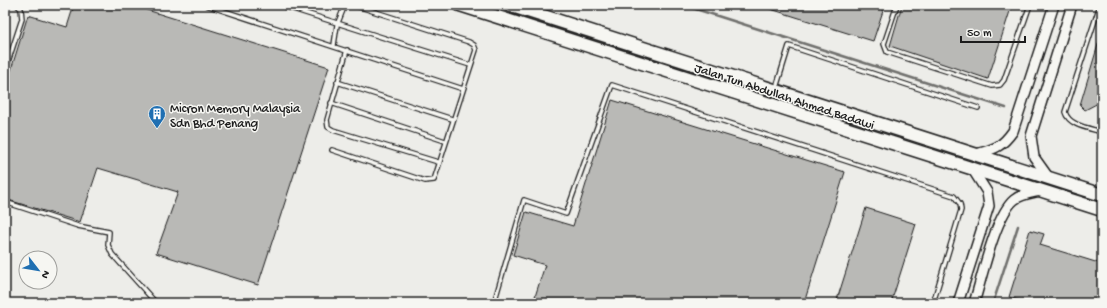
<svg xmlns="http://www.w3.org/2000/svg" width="1107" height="308" font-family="'Gochi Hand',sans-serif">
  <rect width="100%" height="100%" fill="#edede9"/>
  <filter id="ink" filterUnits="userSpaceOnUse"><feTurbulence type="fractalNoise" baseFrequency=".025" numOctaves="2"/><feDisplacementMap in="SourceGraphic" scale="8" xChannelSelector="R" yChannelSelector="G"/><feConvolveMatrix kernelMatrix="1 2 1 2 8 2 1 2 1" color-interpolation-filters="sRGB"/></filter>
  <g filter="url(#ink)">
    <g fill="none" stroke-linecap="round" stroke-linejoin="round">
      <g stroke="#6f6f6d" stroke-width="2.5">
        <polyline points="683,5 1006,108"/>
        <polyline points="993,303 1018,226"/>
      </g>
    </g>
    <g fill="#b9b9b6" stroke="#1c1c1c">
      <polygon points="74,5 131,5 329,67 258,285 156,253 178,192 98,168 80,222 5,199 5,89 28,15 67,27"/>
      <polygon points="765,5 885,5 873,41 764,7"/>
      <polygon points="902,5 1012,5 988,79 890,46"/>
      <polygon points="1100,38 1102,38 1102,101 1085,110 1080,105"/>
      <polygon points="612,100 845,172 804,303 533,303 545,265 513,255 526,212 573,226"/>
      <polygon points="866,208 916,224 891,303 836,303"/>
      <polygon points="1030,230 1044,234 1040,245 1102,264 1102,303 1028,303 1009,297"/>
    </g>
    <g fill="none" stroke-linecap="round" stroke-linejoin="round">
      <defs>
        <g id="service">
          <polyline points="206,5 463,89"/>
          <polyline points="280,5 470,65"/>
          <polyline points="897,5 884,44 887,52 992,86 1000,85 1004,80 1030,5"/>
          <path d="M1100,5L1065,112C1069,126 1089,128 1102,132"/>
          <polyline points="334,45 337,25 345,5"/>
          <polyline points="347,50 327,120 328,127 333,130 438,162"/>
          <polyline points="5,71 22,19 21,9 17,5"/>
          <polyline points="337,82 452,119"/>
          <polyline points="776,88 789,46 978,108"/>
          <polyline points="331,103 445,141"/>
          <polyline points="332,150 425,181 434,180 476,50 474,45 469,42 354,5"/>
          <polyline points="5,202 78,226 109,232 108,245 112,254 156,303"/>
          <polyline points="494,303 524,200 566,214 612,85 954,196 960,204 961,210 933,303"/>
        </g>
        <g id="tertiary">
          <path d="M976,154C994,149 1001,148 1013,131L1054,5"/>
          <polyline points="1049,178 1034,157 1031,136 1072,5"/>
          <polyline points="958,303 989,206 987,192 973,170"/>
          <path d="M974,303C982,278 995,216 1014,200C1021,194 1031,193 1040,191"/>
        </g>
        <g id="primary">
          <polyline points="460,5 1102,210"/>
          <polyline points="509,5 1102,195"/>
        </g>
      </defs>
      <use href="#service" stroke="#1c1c1c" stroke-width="6"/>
      <use href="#tertiary" stroke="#1c1c1c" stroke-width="12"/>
      <use href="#primary" stroke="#1c1c1c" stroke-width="15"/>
      <use href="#service" stroke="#f6f6f2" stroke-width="3.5"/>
      <use href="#tertiary" stroke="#f6f6f2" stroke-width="9"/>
      <use href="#primary" stroke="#f6f6f2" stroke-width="12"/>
    </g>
  </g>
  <defs>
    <symbol id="building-pin" viewBox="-11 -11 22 30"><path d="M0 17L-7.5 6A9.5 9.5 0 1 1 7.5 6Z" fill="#1f6fb2" stroke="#f6f6f2"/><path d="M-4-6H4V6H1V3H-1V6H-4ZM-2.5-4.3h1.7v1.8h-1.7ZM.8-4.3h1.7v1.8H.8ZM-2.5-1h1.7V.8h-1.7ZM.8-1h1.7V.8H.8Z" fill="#fff"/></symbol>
  </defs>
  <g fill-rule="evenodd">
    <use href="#building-pin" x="147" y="104" width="20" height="27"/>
  </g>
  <g text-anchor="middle" stroke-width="3" stroke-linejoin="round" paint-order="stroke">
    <g font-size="13" fill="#1c1c1c" stroke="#f6f6f2">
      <text transform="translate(785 95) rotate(18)" y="5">Jalan Tun Abdullah Ahmad Badawi</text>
    </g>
    <g font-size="13" fill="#1c1c1c" stroke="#f6f6f2" text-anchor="start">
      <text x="170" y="112">Micron Memory Malaysia<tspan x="170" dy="15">Sdn Bhd Penang</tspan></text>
    </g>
  </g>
  <rect width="1107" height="308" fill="none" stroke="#f6f6f2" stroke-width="20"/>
  <rect x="10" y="10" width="1087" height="288" fill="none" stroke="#1c1c1c" stroke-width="1.5" filter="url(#ink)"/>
  <g transform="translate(38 270) rotate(121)"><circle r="19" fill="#f6f6f2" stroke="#9f9f9c"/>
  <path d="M0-3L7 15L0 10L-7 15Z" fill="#1f6fb2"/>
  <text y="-6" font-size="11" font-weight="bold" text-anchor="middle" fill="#1c1c1c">N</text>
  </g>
  <path d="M961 36v6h64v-6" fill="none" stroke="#1c1c1c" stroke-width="2"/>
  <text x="967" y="36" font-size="12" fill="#1c1c1c" stroke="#f6f6f2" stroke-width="3" paint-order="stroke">50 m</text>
</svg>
